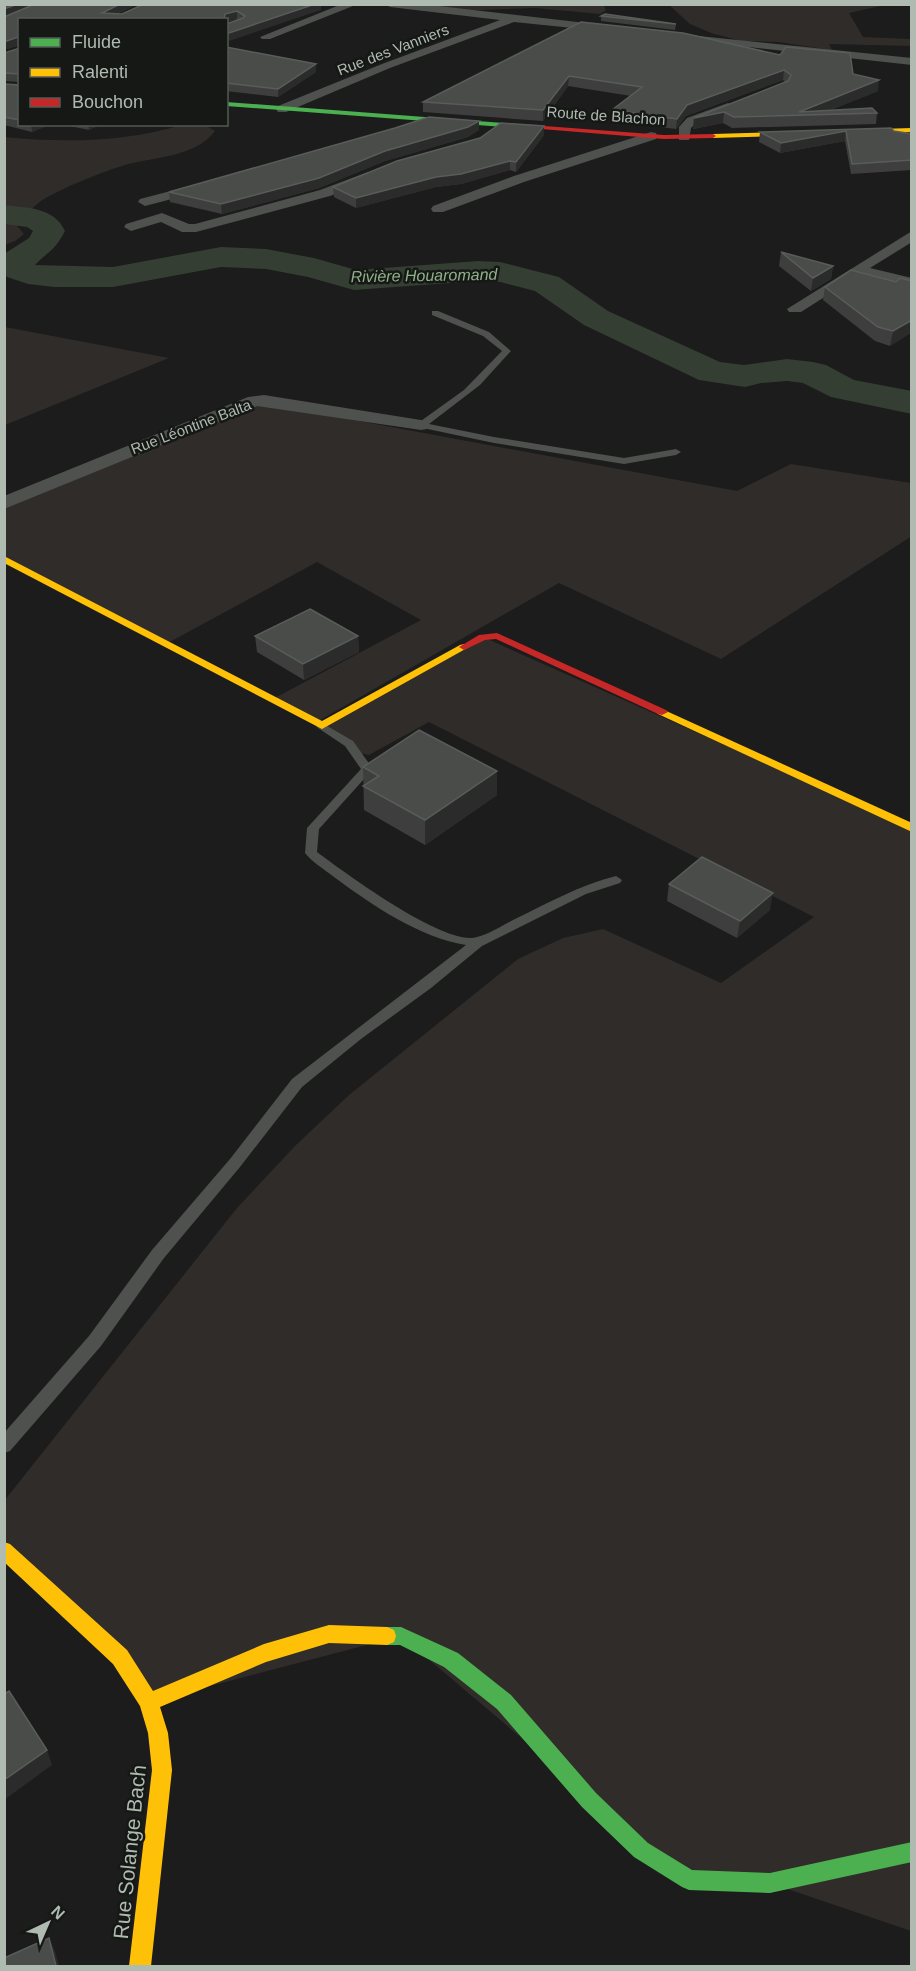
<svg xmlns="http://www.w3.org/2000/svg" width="916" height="1971" font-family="Helvetica,sans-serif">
  <rect width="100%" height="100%" fill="#1b1c1b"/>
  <g fill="#302c29">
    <polygon points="603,4 606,10 600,14 535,8 454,11 404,5"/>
    <polygon points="652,5 885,5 849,13 863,37 911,39 911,46 829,44 832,50 778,42 741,41 711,33 690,24 670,6"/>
    <path d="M182,125H205L215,131C196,157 154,157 125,165C107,170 48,193 36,205C29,211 23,219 17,226L24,234L15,241L5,245V137C64,143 125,142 182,125Z"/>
    <polygon points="5,327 169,358 5,425"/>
    <polygon points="254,405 273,405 737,491 791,464 911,483 912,536 721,659 559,583 315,723 271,700 421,620 317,562 166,644 5,559 4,503"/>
    <polygon points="483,637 911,828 911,1931 770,1883 689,1880 401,1636 149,1702 5,1550 4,1501 237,1208 296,1145 349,1095 518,959 563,938 603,929 721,983 814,917 429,722 369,755 360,753 322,726"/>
  </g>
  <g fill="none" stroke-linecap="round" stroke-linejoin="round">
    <path fill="#343e32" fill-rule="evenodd" d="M4,205C28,208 54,207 65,231C54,252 48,251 35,265L113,267L221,247L266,249L314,258L356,270L478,261L500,262L559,277L608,311L720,362L744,365L787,359L813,362L826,365L854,380L912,391V414L831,397L803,383L787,381L761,383L745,387L699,380L584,325L535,291L500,282L478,281L354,290L308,277L266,269L221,267L113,287H54L28,284L7,277L4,273V254L29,238L33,231L27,227L4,224Z"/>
    <g fill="#4e514e" fill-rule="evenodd">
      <polygon points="432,311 438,311 489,332 511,351 480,385 429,424 494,437 624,458 676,449 681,452 676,455 624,464 494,443 418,427 418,423 464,390 502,351 483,336 432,315"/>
      <path d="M322,723L353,741L373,769L319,829L317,852C344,872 445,947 477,937C490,934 503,925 515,919C548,903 580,885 616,876L622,880L620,883L586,894L482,946L431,988L361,1039L302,1087L240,1167L164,1258L101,1346L10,1451L4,1453V1433L89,1336L152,1250L230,1159L292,1079L466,945C418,937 372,905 334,877C324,869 312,862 305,853L307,828L361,769L345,746L318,728L316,726Z"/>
    </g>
    <g fill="#4e514e" fill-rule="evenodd">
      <polygon points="342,4 358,4 270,39 262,39 260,37"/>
      <polygon points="385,4 422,4 612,26 618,29 612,32 514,22 390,68 286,112 278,112 276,109 278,106 382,64 500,20 390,7"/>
      <polygon points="680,34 912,58 912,65 676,39 676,35"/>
      <polygon points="728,103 734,107 732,110 695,124 691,128 689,140 679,140 679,127 687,118"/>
      <polygon points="651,132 656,133 657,136 656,139 524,182 443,212 433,212 431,209 433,206 514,176"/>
      <polygon points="368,172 375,176 373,179 330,196 196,232 182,232 161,222 131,231 124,227 126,224 162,213 189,224 195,224 320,190"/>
      <polygon points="205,182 210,183 212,186 210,189 145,206 138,202 140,199"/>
      <polygon points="912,231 912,242 870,268 912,278 912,287 859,275 801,312 789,312 787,309"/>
      <polygon points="264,395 421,420 427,421 430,425 427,429 421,430 257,406 4,509 4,496 248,397"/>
    </g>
    <g fill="#4caf50" fill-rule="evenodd">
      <polygon points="226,102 531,125 534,127 531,129 226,106"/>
      <polygon points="387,1627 401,1627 458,1653 511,1695 596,1793 648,1843 692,1870 770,1873 912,1842 912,1862 770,1893 689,1890 682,1887 634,1857 582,1807 497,1709 444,1667 400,1645 387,1645 380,1642 378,1636 380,1630"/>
    </g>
    <g fill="#ffc107" fill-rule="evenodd">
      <polygon points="912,128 912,132 713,138 710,136 713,134"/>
      <polygon points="4,556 322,721 460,645 464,644 469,647 322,729 4,563"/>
      <polygon points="662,709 912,823 912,832 658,714 656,712"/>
      <polygon points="4,1542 10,1544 127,1650 153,1691 264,1644 329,1625 387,1627 394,1630 396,1636 394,1642 387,1645 329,1643 266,1662 160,1707 168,1733 172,1770 151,1966 129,1966 152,1770 148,1733 140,1706 113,1664 4,1562"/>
    </g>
    <g fill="#c62828" fill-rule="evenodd">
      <polygon points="531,125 664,135 713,134 716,136 713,138 664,139 529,128"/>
      <polygon points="497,633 666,710 668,712 662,715 658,714 496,639 485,640 464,650 459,647 479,635"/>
    </g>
  </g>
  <g fill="#3d3e3d">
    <polygon points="4,4 138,4 117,14 122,14 144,4 321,10 239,20 237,19 226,22 226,20 20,20 20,45 4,50"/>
    <polygon points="601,16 676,24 675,30 601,21"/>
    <polygon points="581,22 853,74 878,91 828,111 877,113 876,124 732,128 723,123 693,129 694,118 785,82 783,80 686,116 676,129 612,121 612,110 631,96 568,86 543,121 423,112 423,102"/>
    <polygon points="226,47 316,64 316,72 278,97 226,91"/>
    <polygon points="20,48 20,82 4,81 4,53"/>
    <polygon points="4,85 20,85 20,124 51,124 32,132 4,125"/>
    <polygon points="60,124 102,124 89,130"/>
    <polygon points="479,130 468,137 385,161 319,188 222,214 170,202 169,192"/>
    <polygon points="894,131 912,134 912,170 851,174 845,141 780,153 759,142 760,132"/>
    <polygon points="544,135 516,172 510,170 461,184 436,187 356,208 334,197 333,187"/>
    <polygon points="781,252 833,266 831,279 811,291 779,266"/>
    <polygon points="912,281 912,332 890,346 875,341 823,300 825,287"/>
    <polygon points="255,636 358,636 359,652 304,680 257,652"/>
    <polygon points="363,767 497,771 497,795 425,845 364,810"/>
    <polygon points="669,884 770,910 737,938 667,901"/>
  </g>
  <g fill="#2a2b2a">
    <polygon points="18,4 39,4 4,17 4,9"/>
    <polygon points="120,4 138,4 105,20 102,13"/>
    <polygon points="315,4 321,4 321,10 226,42 226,34"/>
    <polygon points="237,11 237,19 226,22 226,20 224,20 225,14"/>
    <polygon points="18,37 19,45 4,50 4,42"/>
    <polygon points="316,64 316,72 278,97 278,89"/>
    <polygon points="784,70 783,80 686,116 676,129 677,119 687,105"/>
    <polygon points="569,76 568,86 543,121 543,110"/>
    <polygon points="879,80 878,91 818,115 799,112"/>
    <polygon points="724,112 723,123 693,129 694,118"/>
    <polygon points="479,121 479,130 468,137 385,161 319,188 222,214 221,204"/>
    <polygon points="31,124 51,124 32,132"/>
    <polygon points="88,124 102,124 89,130"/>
    <polygon points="544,126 544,135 516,172 516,162"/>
    <polygon points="846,131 845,141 780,153 781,143"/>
    <polygon points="510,161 510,170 461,184 436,187 356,208 356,198 436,177"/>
    <polygon points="833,266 831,279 811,291 813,278"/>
    <polygon points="912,320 912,332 890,346 893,331"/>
    <polygon points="358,636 359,652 304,680 303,664"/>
    <polygon points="497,771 497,795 425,845 425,820"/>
    <polygon points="773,893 770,910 737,938 740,921"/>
    <polygon points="47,1750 52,1765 4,1800 4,1780"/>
    <polygon points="49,1938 55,1951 59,1966 56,1966"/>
  </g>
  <g fill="#494c49" stroke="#595d59" stroke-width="1.5">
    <polygon points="4,4 18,4 4,9"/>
    <polygon points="35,4 120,4 102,13 122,14 144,4 315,4 226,34 226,24 243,18 245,16 237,11 225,14 224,20 20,20 20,38 18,37 4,42 4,17"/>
    <polygon points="605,14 676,24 601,16"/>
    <polygon points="581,22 683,33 780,55 786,47 850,53 853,74 879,80 799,112 872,108 877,113 734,117 724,112 694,118 788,81 791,75 784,70 687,105 677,119 612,110 642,87 569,76 543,110 423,102"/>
    <polygon points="226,47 316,64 278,89 226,83"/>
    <polygon points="20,48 20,74 4,73 4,53"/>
    <polygon points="4,84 20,85 20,120 4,117"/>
    <polygon points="429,117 479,121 468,127 385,151 319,178 221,204 169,192 395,128"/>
    <polygon points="501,123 544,126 516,162 510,161 461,174 436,177 356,198 333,187 397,161 480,138"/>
    <polygon points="891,128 894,131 912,134 912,160 852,164 846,131 781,143 760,132"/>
    <polygon points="781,252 833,266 813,278"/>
    <polygon points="851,270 896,282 900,278 912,281 912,320 893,331 878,327 825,287"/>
    <polygon points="310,609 358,636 303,664 255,636"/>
    <polygon points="419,730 497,771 425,820 363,786 379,776 363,767"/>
    <polygon points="702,857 773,893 740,921 669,884"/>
    <polygon points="9,1691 47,1750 4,1780 4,1694"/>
    <polygon points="49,1938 56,1966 4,1966 4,1958"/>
  </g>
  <g text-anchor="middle" stroke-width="5" stroke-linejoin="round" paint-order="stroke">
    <g font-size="15" fill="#afbab0" stroke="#161816">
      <text transform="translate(393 50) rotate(-21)" y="5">Rue des Vanniers</text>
      <text transform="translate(606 116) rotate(4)" y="5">Route de Blachon</text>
      <text transform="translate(191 427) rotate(-21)" y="5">Rue Léontine Balta</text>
    </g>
    <g font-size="16" font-style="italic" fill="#8fb18a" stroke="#161816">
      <text transform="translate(424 275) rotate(-1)" y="6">Rivière Houaromand</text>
    </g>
    <g font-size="21" fill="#afbab0" stroke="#161816">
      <text transform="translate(130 1852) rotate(-84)" y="7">Rue Solange Bach</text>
    </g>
  </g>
  <rect width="916" height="1971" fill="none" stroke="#afbab0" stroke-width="12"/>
  <rect x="18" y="18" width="210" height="108" fill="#161816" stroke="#535954" stroke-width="1.5"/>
  <rect x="30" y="38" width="30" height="9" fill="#4caf50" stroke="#535954" stroke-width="1.5"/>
  <text x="72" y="48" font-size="18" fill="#afbab0">Fluide</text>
  <rect x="30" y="68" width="30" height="9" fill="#ffc107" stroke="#535954" stroke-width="1.5"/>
  <text x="72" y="78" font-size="18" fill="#afbab0">Ralenti</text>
  <rect x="30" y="98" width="30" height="9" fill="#c62828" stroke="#535954" stroke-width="1.5"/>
  <text x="72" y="108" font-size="18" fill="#afbab0">Bouchon</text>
  <g transform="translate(48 1923) rotate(44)" stroke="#161816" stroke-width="4.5" paint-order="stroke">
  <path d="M0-4.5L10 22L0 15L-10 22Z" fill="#afbab0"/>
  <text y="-9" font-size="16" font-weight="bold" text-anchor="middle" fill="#afbab0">N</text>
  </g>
</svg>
